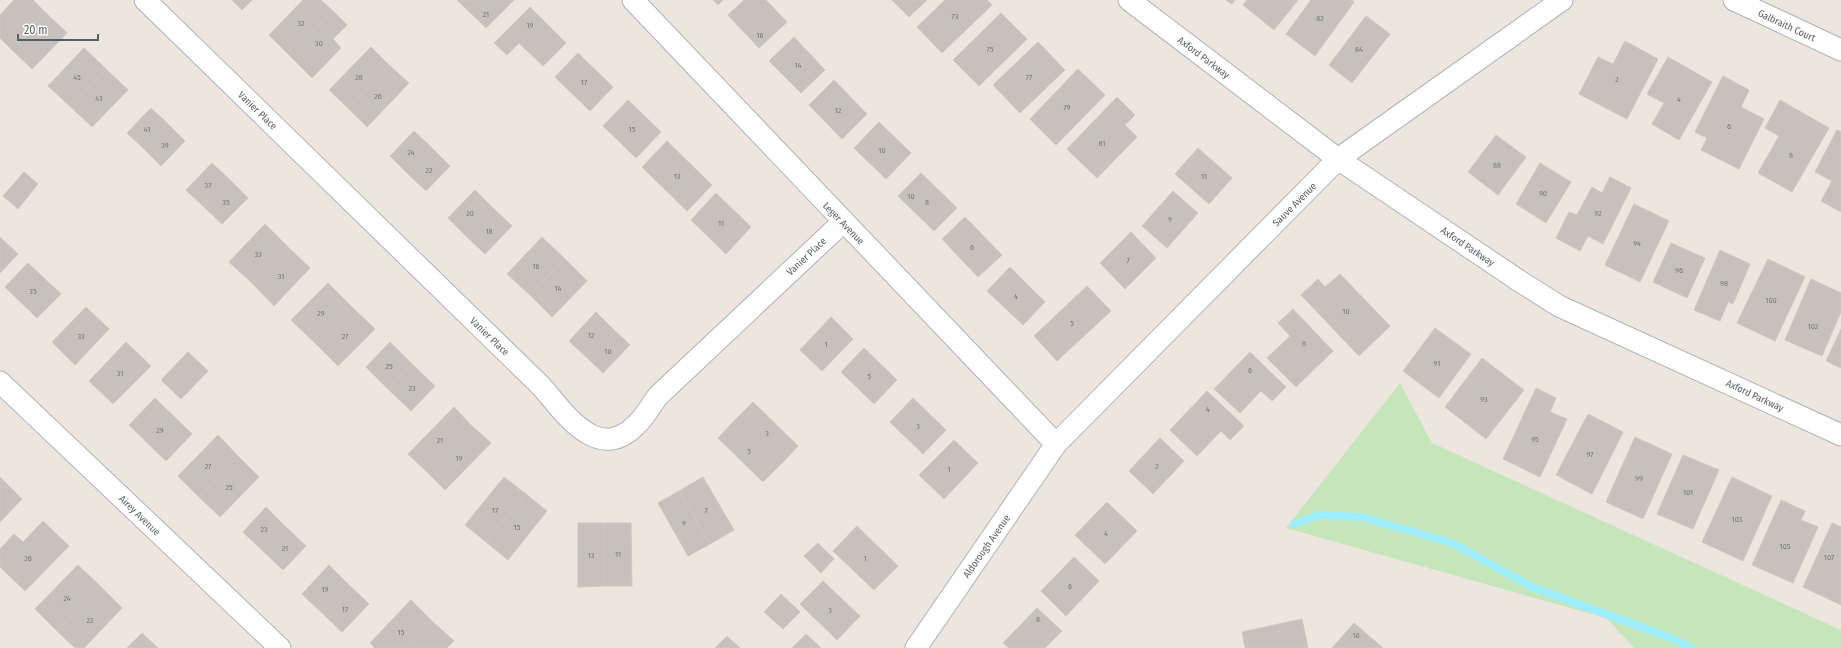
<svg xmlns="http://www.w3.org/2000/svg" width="1841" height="648" font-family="'Fira Sans Condensed',sans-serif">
  <rect width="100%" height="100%" fill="#ede6df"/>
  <polygon fill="#c5e6ba" points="1400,383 1432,443 1841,630 1841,648 1634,648 1606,618 1286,528"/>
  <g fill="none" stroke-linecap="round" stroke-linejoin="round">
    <polyline stroke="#9dedff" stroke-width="8" points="1294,524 1319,515 1362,517 1452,543 1532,587 1671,638 1691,648"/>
  </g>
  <g fill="#c7c1bd" stroke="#d1c6be">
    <polygon points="14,0 33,0 45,12 10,48 0,38 0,15"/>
    <polygon points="232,0 252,0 242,10"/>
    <polygon points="303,0 321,0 333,11 290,56 269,35"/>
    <polygon points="457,0 514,0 486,28"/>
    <polygon points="713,0 723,0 718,5"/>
    <polygon points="744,0 766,0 787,22 759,48 728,15"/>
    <polygon points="892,0 927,0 909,17"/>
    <polygon points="945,0 987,0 992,5 942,53 917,27"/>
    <polygon points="1226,0 1235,0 1232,4"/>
    <polygon points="1247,0 1298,0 1274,30 1243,5"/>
    <polygon points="1311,0 1351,0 1354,2 1315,56 1286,34"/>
    <polygon points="530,7 566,43 543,66 519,43 507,55 494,43"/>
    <polygon points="333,11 347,25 333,39 341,48 312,78 290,56"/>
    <polygon points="45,12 67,33 32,69 10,48"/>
    <polygon points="1001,13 1027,39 979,86 953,60"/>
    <polygon points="1366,16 1390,34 1352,83 1329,65"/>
    <polygon points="794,37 825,70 801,93 769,61"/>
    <polygon points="1625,41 1658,59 1627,119 1579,94 1598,57 1613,64"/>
    <polygon points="1038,42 1065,70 1020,113 993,85"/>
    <polygon points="371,47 389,65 348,108 329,90"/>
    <polygon points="84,48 106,69 71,107 48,86"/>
    <polygon points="578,53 613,87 590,111 555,77"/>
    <polygon points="1668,57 1712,82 1679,140 1652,124 1664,103 1647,94"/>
    <polygon points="389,65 409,83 367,127 348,108"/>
    <polygon points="106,69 128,90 92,127 71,107"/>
    <polygon points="1078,69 1105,95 1056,145 1030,119"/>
    <polygon points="1723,76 1749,90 1741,107 1764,119 1739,169 1701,150 1707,138 1695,132"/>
    <polygon points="834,80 867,114 842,139 809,105"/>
    <polygon points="1117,97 1135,115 1125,125 1137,137 1097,178 1067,149"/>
    <polygon points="628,100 661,132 636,158 603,126"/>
    <polygon points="1780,100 1829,128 1792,192 1758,173 1779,136 1765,128"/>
    <polygon points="151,108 168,124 144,149 127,133"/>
    <polygon points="879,122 911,153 886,179 854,148"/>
    <polygon points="168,124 185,141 161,166 144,149"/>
    <polygon points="1837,130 1841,132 1841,212 1821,201 1832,181 1815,172"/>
    <polygon points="414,131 432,148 408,174 390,156"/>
    <polygon points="1496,135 1526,157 1498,195 1468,172"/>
    <polygon points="667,141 712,185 687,211 642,167"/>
    <polygon points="432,148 450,166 426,191 408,174"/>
    <polygon points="1198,148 1232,178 1209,204 1175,174"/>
    <polygon points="212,163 230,180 204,207 186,190"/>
    <polygon points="1540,163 1571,182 1546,223 1516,204"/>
    <polygon points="24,172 38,184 18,209 3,196"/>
    <polygon points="921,173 957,208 934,231 898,196"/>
    <polygon points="1610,177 1631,188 1603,244 1588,236 1580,251 1556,238 1569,212 1577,215 1592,187 1602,193"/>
    <polygon points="230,180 248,198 222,224 204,207"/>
    <polygon points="475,190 493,208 466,236 448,218"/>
    <polygon points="1173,191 1198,213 1167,248 1142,226"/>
    <polygon points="716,193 751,227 726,254 691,220"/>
    <polygon points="1634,204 1669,221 1640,282 1605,265"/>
    <polygon points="493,208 512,226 485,254 466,236"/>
    <polygon points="965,217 1002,255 978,277 942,239"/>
    <polygon points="265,224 288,247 252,283 229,262"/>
    <polygon points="1131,232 1156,258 1125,289 1100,263"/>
    <polygon points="0,237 18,254 0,273"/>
    <polygon points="542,237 565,259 530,295 507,274"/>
    <polygon points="1671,243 1705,258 1687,298 1653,282"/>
    <polygon points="288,247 310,268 274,306 252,283"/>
    <polygon points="1720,250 1750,264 1733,304 1728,302 1720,321 1694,310"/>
    <polygon points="565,259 587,281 552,317 530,295"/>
    <polygon points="1768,259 1805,277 1775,341 1737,323"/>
    <polygon points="28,263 61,294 37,318 5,287"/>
    <polygon points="1010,267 1045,302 1023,325 987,291"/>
    <polygon points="1340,274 1390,326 1359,356 1301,295 1318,279 1325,287"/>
    <polygon points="1811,279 1841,293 1841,312 1822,356 1785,340"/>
    <polygon points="328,283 351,306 315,343 291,320"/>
    <polygon points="1087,286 1111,311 1057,361 1034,336"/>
    <polygon points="351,306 375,329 338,366 315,343"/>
    <polygon points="86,307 109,329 75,365 52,342"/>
    <polygon points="1293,309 1333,351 1296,387 1267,358 1290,336 1278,323"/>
    <polygon points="596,312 613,329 586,357 569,341"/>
    <polygon points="831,317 853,339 822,371 800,350"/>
    <polygon points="1435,328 1471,354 1439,398 1403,371"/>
    <polygon points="613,329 630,345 603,373 586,357"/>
    <polygon points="1841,329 1841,368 1826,361"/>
    <polygon points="126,342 151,366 113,404 89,381"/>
    <polygon points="390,342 412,364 388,389 366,367"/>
    <polygon points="864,348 897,380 874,404 841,372"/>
    <polygon points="188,352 208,371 181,399 161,380"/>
    <polygon points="1250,352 1286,387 1272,401 1261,391 1240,413 1214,389"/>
    <polygon points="1482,358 1524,390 1486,439 1445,407"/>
    <polygon points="412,364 435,386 411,411 388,389"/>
    <polygon points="1536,388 1556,398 1550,412 1567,419 1540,477 1503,459"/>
    <polygon points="1207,391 1244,426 1230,440 1221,431 1197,456 1170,430"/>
    <polygon points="155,398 192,434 166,461 129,425"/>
    <polygon points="913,398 946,430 923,454 890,422"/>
    <polygon points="753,402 798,446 781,464 735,420"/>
    <polygon points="454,407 472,426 427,472 408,454"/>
    <polygon points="1588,414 1623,432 1592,494 1556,475"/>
    <polygon points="735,420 781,464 763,482 718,438"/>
    <polygon points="472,426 491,443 445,490 427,472"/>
    <polygon points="218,435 238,456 199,497 178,476"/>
    <polygon points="1635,437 1672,454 1643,519 1606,502"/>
    <polygon points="1160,438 1184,461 1153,494 1129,471"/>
    <polygon points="954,440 978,463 944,499 919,475"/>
    <polygon points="1683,455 1719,470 1693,529 1657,514"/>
    <polygon points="238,456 259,477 220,517 199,497"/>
    <polygon points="0,477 22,499 0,522"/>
    <polygon points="504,477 526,494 486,542 465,525"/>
    <polygon points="703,477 734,530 710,544 679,491"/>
    <polygon points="1732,477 1772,496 1743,561 1702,542"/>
    <polygon points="679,491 710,544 688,556 658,503"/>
    <polygon points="526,494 547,511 508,560 486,542"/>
    <polygon points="1781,500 1805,511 1801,520 1818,527 1793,583 1752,565"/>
    <polygon points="1107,502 1137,531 1105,564 1075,535"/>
    <polygon points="266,507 286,527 263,551 243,532"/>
    <polygon points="43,521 69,546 25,591 0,567 0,549 14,534 23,542"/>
    <polygon points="578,523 604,523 604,586 578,587"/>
    <polygon points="604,523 631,523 632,586 604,586"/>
    <polygon points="1832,523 1841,527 1841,605 1803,587"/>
    <polygon points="857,526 898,566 874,590 833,551"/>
    <polygon points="286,527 306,546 283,570 263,551"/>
    <polygon points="818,543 834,559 821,573 804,556"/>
    <polygon points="1074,557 1099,581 1066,616 1041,591"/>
    <polygon points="78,565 100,586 57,631 35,609"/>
    <polygon points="329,565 349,585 322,613 302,594"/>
    <polygon points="823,581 860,616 837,640 800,604"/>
    <polygon points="349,585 369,604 342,632 322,613"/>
    <polygon points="100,586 122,608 84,648 75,648 57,631"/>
    <polygon points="781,594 800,612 783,629 764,612"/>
    <polygon points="411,600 432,621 406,648 375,648 370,643"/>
    <polygon points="1037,608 1062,631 1045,648 1009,648 1003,643"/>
    <polygon points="1302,619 1308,648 1245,648 1242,632"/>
    <polygon points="432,621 454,641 447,648 406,648"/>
    <polygon points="1354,623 1383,648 1332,648"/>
    <polygon points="142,633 158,648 127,648"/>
    <polygon points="806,634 821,648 792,648"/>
    <polygon points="727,636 740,648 715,648"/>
  </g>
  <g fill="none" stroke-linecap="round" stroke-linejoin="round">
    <defs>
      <g id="street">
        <path d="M145,0L542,387C566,415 598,463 636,425C645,417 651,405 658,396L843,222"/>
        <polyline points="633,0 1056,444"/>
        <polyline points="1129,0 1338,159 1521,282 1559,306 1841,435"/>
        <polyline points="1734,0 1841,50"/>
        <polyline points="0,382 280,648"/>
        <polyline points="916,648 1056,444 1338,159 1562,0"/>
      </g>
    </defs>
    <use href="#street" stroke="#aeb3b6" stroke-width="23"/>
    <use href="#street" stroke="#fff" stroke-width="21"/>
  </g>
  <g text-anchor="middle" stroke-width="3" stroke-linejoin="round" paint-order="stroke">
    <g font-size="8" fill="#747879">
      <text x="486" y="17">21</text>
      <text x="955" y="19">73</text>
      <text x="1320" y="21">82</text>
      <text x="301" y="26">32</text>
      <text x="530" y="28">19</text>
      <text x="760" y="38">16</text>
      <text x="319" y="46">30</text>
      <text x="990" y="52">75</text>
      <text x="1359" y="52">84</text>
      <text x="798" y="68">14</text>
      <text x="77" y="80">45</text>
      <text x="359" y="80">28</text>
      <text x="1029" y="80">77</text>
      <text x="1617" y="82">2</text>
      <text x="584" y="85">17</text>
      <text x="378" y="99">26</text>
      <text x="99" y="101">43</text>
      <text x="1679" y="102">4</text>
      <text x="1067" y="110">79</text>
      <text x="838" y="113">12</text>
      <text x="1729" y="129">6</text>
      <text x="147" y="132">41</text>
      <text x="632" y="132">15</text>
      <text x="1102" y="146">81</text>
      <text x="165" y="148">39</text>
      <text x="882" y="153">10</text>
      <text x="411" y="155">24</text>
      <text x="1791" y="158">8</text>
      <text x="1497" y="168">88</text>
      <text x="429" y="173">22</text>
      <text x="677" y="179">13</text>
      <text x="1204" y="179">11</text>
      <text x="208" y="188">37</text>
      <text x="1543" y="196">90</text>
      <text x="911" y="199">10</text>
      <text x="226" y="205">35</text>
      <text x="927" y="205">8</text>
      <text x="470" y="216">20</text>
      <text x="1598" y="216">92</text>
      <text x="1170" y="222">9</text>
      <text x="721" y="226">11</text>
      <text x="489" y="234">18</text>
      <text x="1637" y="246">94</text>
      <text x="972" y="250">6</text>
      <text x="258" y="257">33</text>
      <text x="1128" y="263">7</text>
      <text x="536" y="269">16</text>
      <text x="1679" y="273">96</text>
      <text x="281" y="279">31</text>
      <text x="1724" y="286">98</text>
      <text x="558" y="291">14</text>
      <text x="33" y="294">35</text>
      <text x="1016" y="299">4</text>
      <text x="1771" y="303">100</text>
      <text x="1346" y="314">10</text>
      <text x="321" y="316">29</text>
      <text x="1072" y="326">5</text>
      <text x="1813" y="329">102</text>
      <text x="591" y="338">12</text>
      <text x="81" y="339">33</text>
      <text x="345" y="339">27</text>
      <text x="1304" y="346">8</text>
      <text x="826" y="347">1</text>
      <text x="608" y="354">10</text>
      <text x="1437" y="366">91</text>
      <text x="389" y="369">25</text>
      <text x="1250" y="373">6</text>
      <text x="120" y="376">31</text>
      <text x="869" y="379">5</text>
      <text x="412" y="391">23</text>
      <text x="1484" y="402">93</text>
      <text x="1208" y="412">4</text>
      <text x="918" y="429">3</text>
      <text x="160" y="433">29</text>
      <text x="767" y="436">3</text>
      <text x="1535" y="442">95</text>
      <text x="440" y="443">21</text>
      <text x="749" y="454">5</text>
      <text x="1590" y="457">97</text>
      <text x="459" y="461">19</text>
      <text x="208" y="469">27</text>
      <text x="1157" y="469">2</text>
      <text x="949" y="472">1</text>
      <text x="1639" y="481">99</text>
      <text x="229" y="490">25</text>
      <text x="1688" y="495">101</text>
      <text x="495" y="513">17</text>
      <text x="706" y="513">7</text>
      <text x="1737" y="522">103</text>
      <text x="684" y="526">9</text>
      <text x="517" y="530">15</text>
      <text x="264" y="532">23</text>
      <text x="1106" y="536">4</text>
      <text x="1785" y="549">105</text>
      <text x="285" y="551">21</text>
      <text x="618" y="557">11</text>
      <text x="591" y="558">13</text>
      <text x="1829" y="560">107</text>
      <text x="28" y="561">26</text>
      <text x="865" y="561">1</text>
      <text x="1070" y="589">6</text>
      <text x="325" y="592">19</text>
      <text x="67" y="601">24</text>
      <text x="345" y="612">17</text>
      <text x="830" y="613">3</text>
      <text x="1038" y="622">8</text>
      <text x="90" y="623">22</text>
      <text x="401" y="635">15</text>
      <text x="1356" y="638">10</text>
    </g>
    <g font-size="10" fill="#585f62" stroke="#fff">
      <text transform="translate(1787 25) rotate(25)" y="4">Galbraith Court</text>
      <text transform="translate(1204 57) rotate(37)" y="4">Axford Parkway</text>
      <text transform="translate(258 110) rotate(44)" y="4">Vanier Place</text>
      <text transform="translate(1294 204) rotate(-45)" y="4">Sauve Avenue</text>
      <text transform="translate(844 223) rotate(46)" y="4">Leger Avenue</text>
      <text transform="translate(1468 246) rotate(34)" y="4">Axford Parkway</text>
      <text transform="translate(806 256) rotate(-43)" y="4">Vanier Place</text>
      <text transform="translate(490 336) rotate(44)" y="4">Vanier Place</text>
      <text transform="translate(1755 395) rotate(25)" y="4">Axford Parkway</text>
      <text transform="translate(140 515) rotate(44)" y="4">Airey Avenue</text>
      <text transform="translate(986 546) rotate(-55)" y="4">Aldorough Avenue</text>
    </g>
  </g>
  <path d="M18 34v6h80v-6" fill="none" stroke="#585f62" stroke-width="2"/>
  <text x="24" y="34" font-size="12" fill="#585f62" stroke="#ffffff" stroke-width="3" paint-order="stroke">20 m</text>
</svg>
